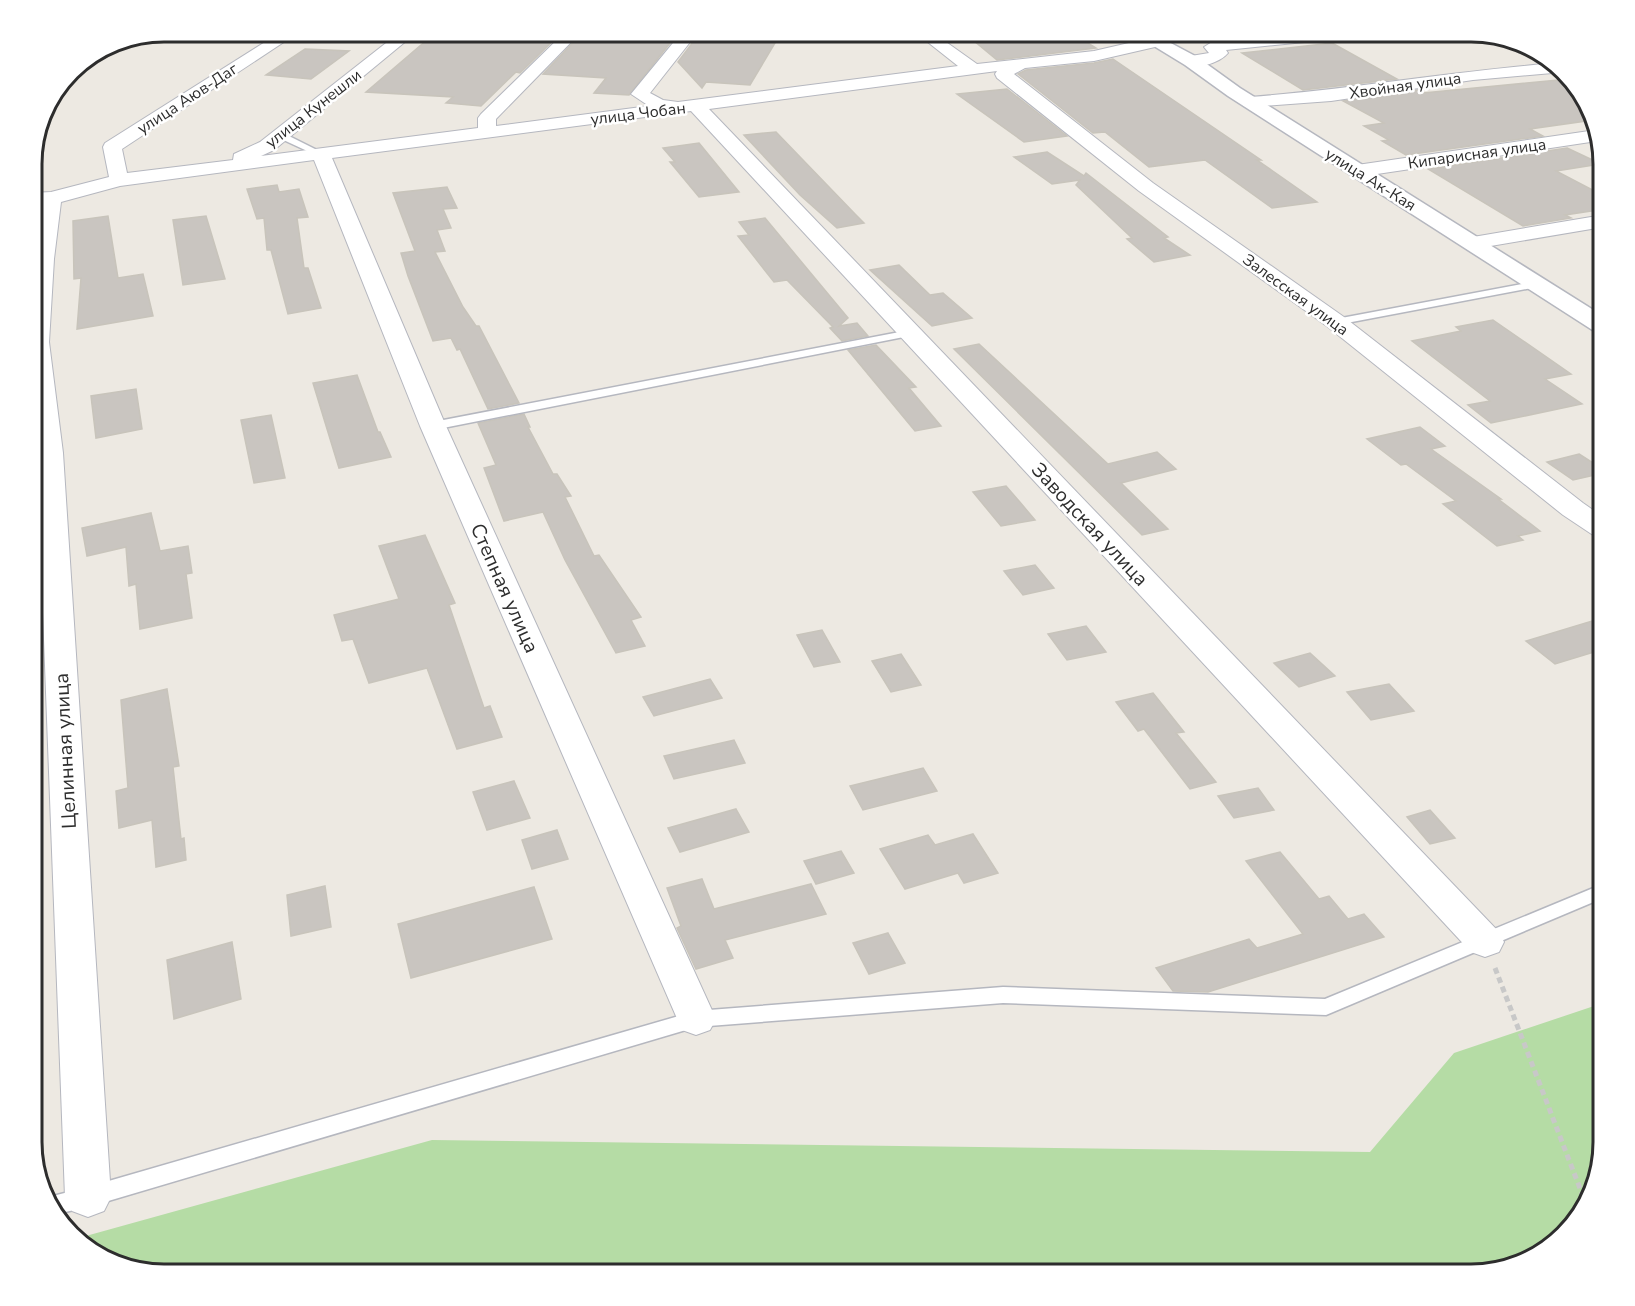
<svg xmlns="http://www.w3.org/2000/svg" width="1635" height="1306" font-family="'Nunito Sans',sans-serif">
  <rect width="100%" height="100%" fill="#ede9e2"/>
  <polygon fill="#b5dca5" points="1603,1003 1603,1142 1594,1192 1571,1229 1529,1261 1471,1274 164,1274 114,1265 75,1239 432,1140 1370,1152 1454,1053"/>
  <g fill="#c9c5c0" stroke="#c8c4bb" stroke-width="1.5">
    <polygon points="530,32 562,32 520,73 516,72 481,106 446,103 453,97 366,92 435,33 525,38"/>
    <polygon points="583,32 671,32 678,33 629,95 594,93 606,78 543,74"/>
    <polygon points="1010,32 1070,32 1096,48 997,60 967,35"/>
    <polygon points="699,34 751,37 778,38 750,85 706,82 702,88 678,62"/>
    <polygon points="1332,43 1397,79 1303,90 1242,53"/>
    <polygon points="305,49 349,51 311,79 266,75"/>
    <polygon points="1113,59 1261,160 1257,160 1317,202 1272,208 1205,160 1149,167 1105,132 1093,133 1018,74 1026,70 1094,63"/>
    <polygon points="1569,79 1590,106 1593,120 1530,129 1543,136 1406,155 1382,141 1389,140 1364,126 1384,123 1343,101 1418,90 1423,93"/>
    <polygon points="1007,89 1067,136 1024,142 957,94"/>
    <polygon points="776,132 856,215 864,223 837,228 800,195 744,135"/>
    <polygon points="699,143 739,192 699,197 670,162 675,162 663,148"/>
    <polygon points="1567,148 1601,164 1556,171 1604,196 1604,209 1565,215 1571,218 1523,226 1428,169"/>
    <polygon points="1047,152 1084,176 1086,173 1168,237 1164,238 1190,255 1154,262 1127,239 1132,238 1076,185 1080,180 1052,184 1014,157"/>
    <polygon points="277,185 279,192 299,189 308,217 297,218 304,268 308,268 321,308 288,314 271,250 267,250 264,218 257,219 247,189"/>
    <polygon points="447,187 457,208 443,209 451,228 437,230 445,251 435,252 463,307 476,326 479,326 519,403 488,409 460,349 457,350 451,338 433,341 408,276 401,253 415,251 393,193"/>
    <polygon points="108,216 118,278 143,274 153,316 77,329 81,278 74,279 73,221"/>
    <polygon points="206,216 225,279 183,285 173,220"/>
    <polygon points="765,218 848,318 839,326 857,323 868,336 842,341 830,328 833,327 787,280 774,282 738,236 749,235 739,222"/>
    <polygon points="899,265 930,295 943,293 972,318 932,326 870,270"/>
    <polygon points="1493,320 1571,374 1545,379 1582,404 1491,423 1468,405 1490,401 1412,341 1461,331 1456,327"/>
    <polygon points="979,344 1108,464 1157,452 1176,469 1121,483 1168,529 1142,535 954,349"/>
    <polygon points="876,345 916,387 909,388 941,426 915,431 848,350"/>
    <polygon points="357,375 378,432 380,432 391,457 339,468 313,383"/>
    <polygon points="136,389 142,429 96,438 91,396"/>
    <polygon points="524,414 530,427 528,427 553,474 557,474 571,496 565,497 594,556 599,555 641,617 631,620 645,646 616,653 565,560 543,512 504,521 484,468 496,465 478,423"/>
    <polygon points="271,415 285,478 254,483 241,420"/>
    <polygon points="1420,427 1445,446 1431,449 1501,499 1498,499 1540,531 1518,536 1523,540 1497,546 1443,504 1456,501 1406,464 1401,465 1367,439"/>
    <polygon points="1579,454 1604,470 1604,473 1573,480 1547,462"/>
    <polygon points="1006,486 1019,501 1035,520 1001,526 973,492"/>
    <polygon points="151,513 160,551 188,546 192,573 186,574 192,618 140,629 136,584 129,586 126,547 87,556 82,528"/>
    <polygon points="425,535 455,603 449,605 484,708 490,706 502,737 457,749 427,668 369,683 353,639 342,641 334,615 399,599 379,546"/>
    <polygon points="1035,565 1054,588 1023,595 1004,571"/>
    <polygon points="1592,621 1604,630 1604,649 1555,664 1526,641"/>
    <polygon points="1086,626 1106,652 1067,660 1048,634"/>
    <polygon points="822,630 840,662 814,667 797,635"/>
    <polygon points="1310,653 1335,676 1299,687 1274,663"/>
    <polygon points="901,654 921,685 891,692 872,661"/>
    <polygon points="710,679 722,698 654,716 643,697"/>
    <polygon points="1389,684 1414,711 1371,720 1347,692"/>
    <polygon points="167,689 179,766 173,767 181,839 184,838 186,860 156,867 152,820 119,828 116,791 128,788 121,700"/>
    <polygon points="1153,693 1184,732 1176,733 1216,782 1190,789 1144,729 1138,731 1116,702"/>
    <polygon points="734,740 745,763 674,779 664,756"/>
    <polygon points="923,768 937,791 863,810 850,786"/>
    <polygon points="514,781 530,818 487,830 473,792"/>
    <polygon points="1258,788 1274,810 1234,818 1218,796"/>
    <polygon points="736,809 749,832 680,852 668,828"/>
    <polygon points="1430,810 1455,838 1430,844 1407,817"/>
    <polygon points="557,830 568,859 532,869 522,840"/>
    <polygon points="973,834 998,873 964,883 958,873 905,889 880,849 928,835 935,845"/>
    <polygon points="841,851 854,873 816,884 804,861"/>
    <polygon points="1280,852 1319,899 1329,896 1348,919 1364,914 1384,937 1208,992 1173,991 1156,968 1249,939 1257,948 1303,934 1246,861"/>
    <polygon points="702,879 714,909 811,884 826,914 725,940 733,958 696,969 677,928 681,926 667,888"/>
    <polygon points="325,886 331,927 291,936 287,895"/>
    <polygon points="534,887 552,939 411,978 398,924"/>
    <polygon points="888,933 905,963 869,974 853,943"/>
    <polygon points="232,942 241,999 174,1019 167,960"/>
  </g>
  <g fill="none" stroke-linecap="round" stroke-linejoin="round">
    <defs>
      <g id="lane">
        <polygon points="277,133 283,133 325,154 318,156 277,137"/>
        <polygon points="1538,281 1542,282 1542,286 1336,325 1330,322 1336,319"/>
        <polygon points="910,330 916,333 914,335 433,430 427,426 433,422"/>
        <polygon points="1603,884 1603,898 1326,1015 1003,1003 696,1027 88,1207 56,1214 45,1198 88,1187 696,1011 1003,987 1325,999"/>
      </g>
      <g id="street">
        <path d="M281,32H299L122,149L127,173L233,160L234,154L260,142L400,32H417L274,150L261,156L478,128V118L481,114L565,32H581L496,119V126L649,106L631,94L682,32H698L650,93L663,100L678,102L958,66L915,32H932L977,64L1094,51L1155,37L1161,39L1163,42L1155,47L1094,61L1025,68L1014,74L1153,183L1344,317L1583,503L1603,517V537L1593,535L1563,515L1328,327L1139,191L997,78L995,74L997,71L709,109L1499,932L1504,942L1499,952L1485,957L1471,952L691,111L332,158L446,426L716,1019L710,1030L696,1035L682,1030L420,426L314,160L120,186L61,202L54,259L49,342L63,453L111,1197L104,1211L88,1217L72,1211L65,1197L37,453C28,371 28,286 40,205H32V193L51,192L109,177L103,147L105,143Z"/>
        <path d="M1314,32H1362L1354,37L1226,50L1228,53C1220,63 1193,72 1183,61L1185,57L1209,53L1204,47L1212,42Z"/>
        <path d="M1557,63L1564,72L1473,80L1331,101L1250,107L1244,106L1241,102L1244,98L1250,97C1353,89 1454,71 1557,63Z"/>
        <polygon points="1596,130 1597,141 1357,177 1350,175 1347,171 1350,167 1357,165"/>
        <polygon points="1603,215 1603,227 1473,249 1466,247 1462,243 1466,239 1473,237"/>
      </g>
      <polygon id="secondary" points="1131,32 1150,32 1197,57 1240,88 1603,316 1603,333 1594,331 1228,96 1185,65"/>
    </defs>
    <use href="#lane" stroke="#b5b7bf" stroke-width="3"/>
    <use href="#street" stroke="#b5b7bf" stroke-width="2"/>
    <use href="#secondary" stroke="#b5b7bf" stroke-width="3"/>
    <polyline stroke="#c8c8c8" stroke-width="5" stroke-dasharray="6 4" stroke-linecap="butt" points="1495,968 1586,1204"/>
    <use href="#lane" fill="#fff" fill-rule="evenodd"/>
    <use href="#street" fill="#fff" fill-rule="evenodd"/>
    <use href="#secondary" fill="#fff" fill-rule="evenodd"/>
  </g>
  <g text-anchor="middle" stroke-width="5" stroke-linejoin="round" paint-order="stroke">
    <g font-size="16" fill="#2d2d2d" stroke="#fff">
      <text transform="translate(1405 85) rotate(-8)" y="6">Хвойная улица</text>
      <text transform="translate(187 98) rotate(-33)" y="6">улица Аюв-Даг</text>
      <text transform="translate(313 108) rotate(-38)" y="6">улица Кунешли</text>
      <text transform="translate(638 113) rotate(-7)" y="6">улица Чобан</text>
      <text transform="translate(1477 153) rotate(-8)" y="6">Кипарисная улица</text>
      <text transform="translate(1371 179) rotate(32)" y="6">улица Ак-Кая</text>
      <text transform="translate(1296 294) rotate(36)" y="6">Залесская улица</text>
    </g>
    <g font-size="20" fill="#2d2d2d" stroke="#fff">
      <text transform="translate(1090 524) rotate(47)" y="7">Заводская улица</text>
      <text transform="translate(505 588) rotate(66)" y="7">Степная улица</text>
      <text transform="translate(65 751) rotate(-93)" y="7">Целинная улица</text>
    </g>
  </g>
  <path d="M0 0H1635V1306H0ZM164 42H1471A122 122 0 0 1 1593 164V1142A122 122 0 0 1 1471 1264H164A122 122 0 0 1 42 1142V164A122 122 0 0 1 164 42Z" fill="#fff" fill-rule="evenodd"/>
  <path fill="none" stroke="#2d2d2d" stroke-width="3" d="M164 42H1471A122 122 0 0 1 1593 164V1142A122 122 0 0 1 1471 1264H164A122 122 0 0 1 42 1142V164A122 122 0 0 1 164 42Z"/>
</svg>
